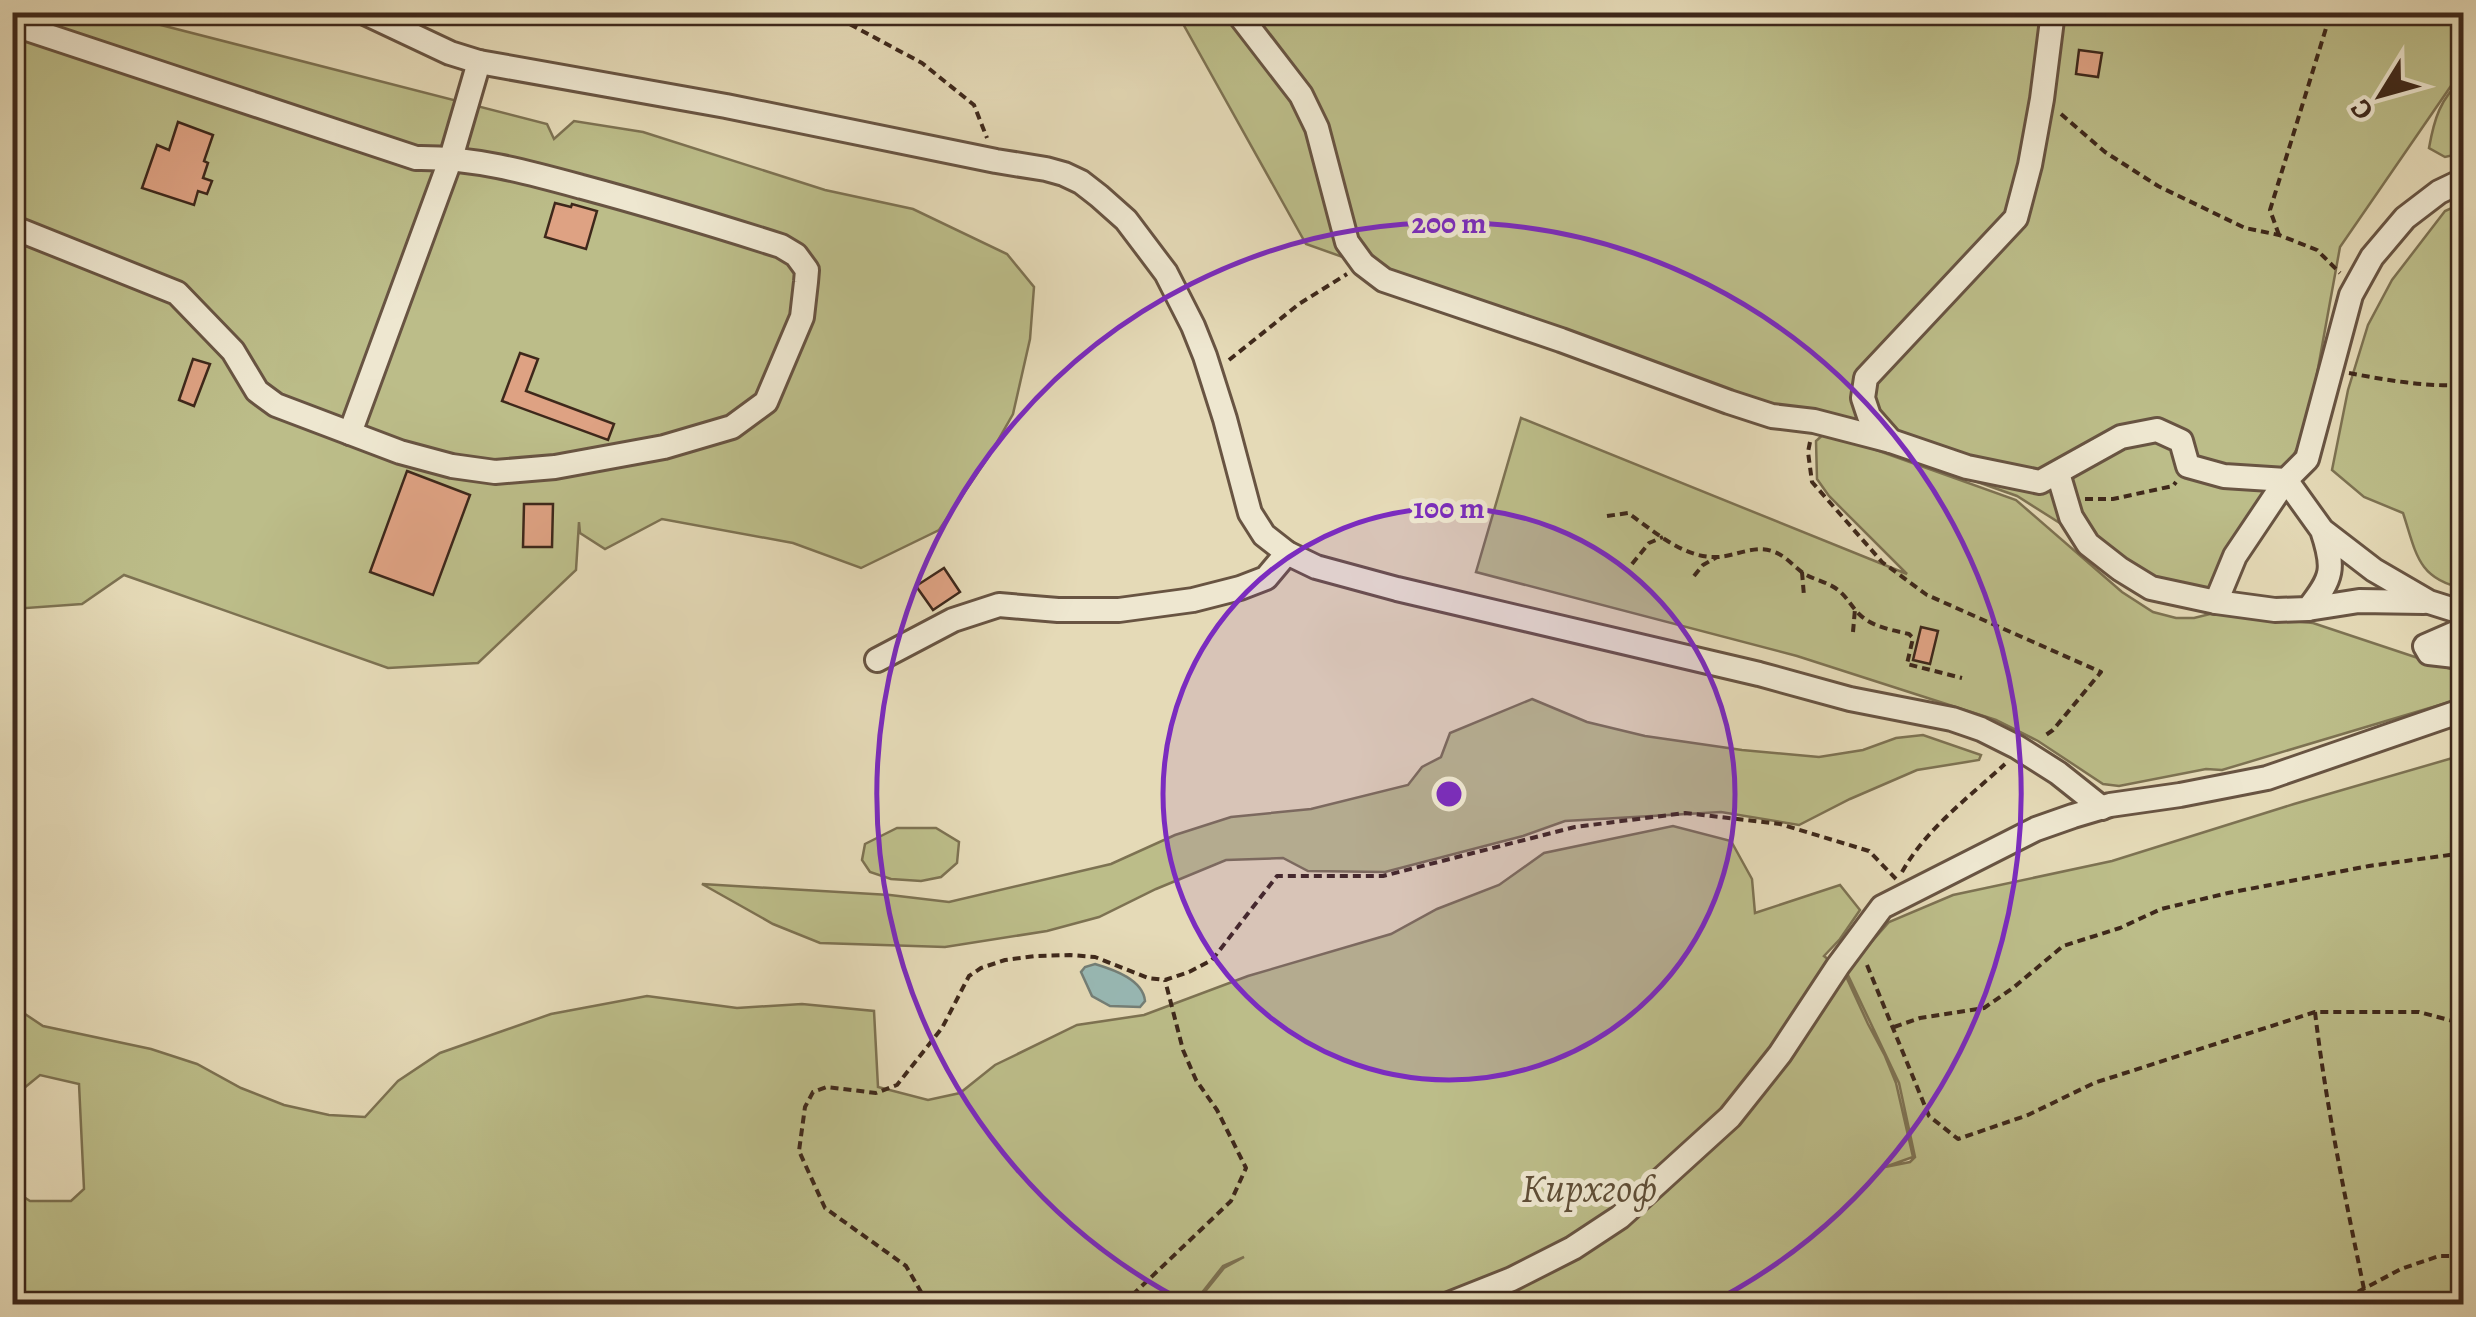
<svg xmlns="http://www.w3.org/2000/svg" width="2476" height="1317" font-family="Alegreya,serif">
  <rect width="100%" height="100%" fill="#e5dab7"/>
  <filter id="stains"><feTurbulence type="fractalNoise" baseFrequency=".002" numOctaves="4"/><feColorMatrix values="0 0 0 0 .2 0 0 0 0 .09 0 0 0 0 .02 0 0 0 .5 -.17"/></filter>
  <radialGradient id="worn" r=".72"><stop offset=".6" stop-color="#630" stop-opacity="0"/><stop offset="1" stop-color="#630" stop-opacity=".3"/></radialGradient>
  <g fill="#bcbd89" stroke="#7d7252" stroke-width="2.5">
    <polygon points="2463,12 2464,67 2340,247 2307,429 2236,567 2206,589 2169,592 2017,496 1306,244 1177,13"/>
    <polygon points="13,13 114,13 547,124 554,139 574,121 643,132 825,190 913,209 1007,254 1034,287 1030,339 1013,414 989,456 939,530 861,568 793,543 662,519 605,549 580,533 579,522 576,570 478,663 388,668 124,575 82,604 13,609"/>
    <path d="M2463,79V153L2445,157L2429,148C2434,120 2440,98 2463,79Z"/>
    <path d="M2463,203V588C2417,579 2416,552 2403,513L2364,497L2332,470L2348,390L2368,325L2392,280L2445,211Z"/>
    <polygon points="1521,418 1907,574 1829,496 1817,479 1816,441 1826,432 2016,500 2122,592 2153,612 2176,618 2194,618 2226,610 2261,618 2313,623 2463,673 2463,698 2222,770 2206,769 2119,786 2103,784 2038,741 1996,720 1797,656 1476,572"/>
    <polygon points="1532,699 1587,722 1645,736 1742,750 1819,757 1863,750 1896,738 1923,735 1981,755 1979,760 1917,770 1850,799 1799,825 1721,812 1565,821 1523,836 1385,872 1308,871 1283,858 1226,860 1156,889 1099,917 1047,931 945,947 820,943 773,924 702,884 890,895 949,902 1111,864 1175,835 1231,817 1311,809 1408,785 1422,767 1441,757 1450,733"/>
    <polygon points="2463,755 2463,1304 1195,1304 1224,1268 1244,1257 1223,1266 1193,1304 13,1304 13,1190 30,1201 71,1201 84,1189 79,1084 40,1075 13,1097 13,1006 43,1026 151,1049 197,1064 241,1088 284,1105 329,1115 365,1117 398,1081 440,1053 551,1014 647,996 737,1008 802,1004 874,1011 878,1087 928,1100 960,1093 995,1065 1077,1025 1144,1015 1248,976 1391,934 1437,909 1499,885 1544,853 1673,826 1731,841 1752,879 1755,913 1840,885 1860,910 1840,939 1824,956 1844,972 1868,1024 1885,1056 1896,1083 1913,1157 1885,1167 1910,1162 1915,1157 1899,1083 1846,971 1889,922 1953,895 2112,861 2294,804"/>
    <polygon points="897,828 936,828 959,842 957,863 941,877 921,881 891,879 870,872 862,860 865,844"/>
  </g>
  <path fill="#98b9b5" stroke="#747f77" stroke-width="2.5" d="M1095,964C1115,970 1143,980 1145,1001L1140,1007L1110,1006L1092,996L1081,972L1085,967Z"/>
  <g fill="#dea283" stroke="#3e281b" stroke-width="2.5">
    <polygon points="2079,50 2102,53 2098,77 2076,74"/>
    <polygon points="178,122 213,135 204,161 208,163 203,178 212,181 207,194 198,191 194,205 142,188 157,145 169,150"/>
    <polygon points="555,203 571,207 572,204 597,211 586,249 545,237"/>
    <polygon points="520,353 538,359 526,391 614,424 608,440 502,401"/>
    <polygon points="193,359 210,364 194,406 179,400"/>
    <polygon points="407,471 470,495 433,595 370,572"/>
    <polygon points="524,504 553,504 552,547 523,547"/>
    <polygon points="944,568 960,592 933,610 916,586"/>
    <polygon points="1921,627 1938,631 1930,664 1913,660"/>
  </g>
  <g fill="none" stroke-linecap="round" stroke-linejoin="round">
    <defs>
      <g id="minor">
        <polyline points="363,12 450,53 479,62 726,106 996,161 1046,169 1064,174 1081,182 1099,196 1126,220 1166,273 1193,326 1205,356 1225,419 1250,513 1264,535 1287,553 1316,567 1397,589 1759,674 1850,699 1952,719 1981,729 2017,747 2058,773 2102,808"/>
        <polyline points="1237,12 1301,95 1317,128 1347,242 1363,264 1384,280 1561,340 1729,402 1772,416 1814,421 1891,441"/>
        <polyline points="2053,12 2042,99 2030,165 2016,218 1866,378 1863,398 1869,416 1891,441 1967,467 2040,482 2121,437 2157,430 2181,441 2188,466 2224,476 2286,480 2307,459 2351,295 2372,257 2405,218 2439,192 2464,180"/>
        <path d="M12,24L416,158C473,157 527,172 582,187C649,205 715,225 781,246L796,255L807,270L806,282L802,317L766,402L732,427L664,447L555,467L495,472L452,466L400,452L276,405L257,391L233,351L177,293L12,227"/>
        <polyline points="350,433 451,158 479,62"/>
        <polyline points="2058,473 2071,517 2088,544 2120,569 2151,588 2216,602"/>
        <path d="M2322,530C2335,569 2333,577 2308,609L2275,610L2216,602L2235,556L2286,480L2322,530L2374,570L2429,602L2464,613"/>
        <polyline points="2308,609 2359,601 2424,602"/>
        <polyline points="2464,629 2425,646 2429,653 2464,657"/>
        <polyline points="877,660 953,620 999,605 1058,610 1119,610 1193,600 1240,588 1266,578 1287,553"/>
        <polyline points="1449,1304 1512,1279 1573,1248 1620,1217 1730,1117 1780,1054 1838,966 1882,907 2036,829 2073,816 2110,805 2180,795 2267,778 2464,710"/>
      </g>
    </defs>
    <use href="#minor" stroke="#685442" stroke-width="28"/>
    <g stroke="#3e281b" stroke-width="4" stroke-dasharray="8 5" stroke-linecap="butt">
      <polyline points="827,12 922,63 974,105 987,138"/>
      <polyline points="2061,114 2105,152 2158,186 2245,228 2279,235 2317,250 2340,273"/>
      <polyline points="2279,235 2270,210 2331,12"/>
      <polyline points="1229,360 1299,304 1347,274"/>
      <path d="M2349,373C2386,380 2426,387 2464,385"/>
      <polyline points="1810,442 1808,452 1812,482 1882,562 1927,595 2101,672 2053,730 2043,737"/>
      <polyline points="2085,499 2113,499 2173,486 2176,482"/>
      <path d="M1607,516L1628,513C1654,531 1684,559 1718,557C1735,556 1755,545 1772,551C1785,555 1792,565 1803,573C1814,580 1828,582 1838,590C1847,597 1851,606 1859,614C1872,627 1892,630 1909,634L1913,638L1907,664L1962,678"/>
      <polyline points="1632,564 1649,543 1663,537"/>
      <polyline points="1802,572 1804,596"/>
      <polyline points="1694,576 1703,565 1717,557"/>
      <polyline points="1853,632 1855,609"/>
      <path d="M1902,872C1926,829 1968,798 2005,764"/>
      <polyline points="1867,965 1929,1116 1958,1139 2028,1115 2094,1083 2315,1012 2419,1012 2464,1024"/>
      <path d="M2315,1012C2326,1105 2345,1197 2364,1289L2373,1304"/>
      <polyline points="1894,1027 1920,1018 1984,1008 2013,988 2063,946 2120,928 2161,909 2228,893 2369,866 2464,853"/>
      <polyline points="928,1304 906,1266 825,1208 799,1151 805,1107 813,1092 827,1087 876,1093 897,1085 942,1028 969,976 981,968 1005,960 1036,956 1070,955 1095,957 1148,978 1165,980 1189,972 1212,960 1277,876 1383,876 1575,827 1685,813 1780,824 1869,851 1896,879"/>
      <polyline points="1123,1304 1231,1201 1246,1168 1217,1110 1196,1080 1183,1050 1165,980"/>
      <polyline points="2335,1304 2401,1269 2439,1256 2464,1256"/>
    </g>
    <use href="#minor" stroke="#eee7d0" stroke-width="22"/>
  </g>
  <circle cx="1449" cy="794" r="286" fill="#7b2cbf" fill-opacity=".12"/>
  <g fill="none" stroke="#7b2cbf" stroke-width="5">
    <circle cx="1449" cy="794" r="286"/>
    <path d="M1189 1304A572 572 0 1 1 1709 1304"/>
  </g>
  <g text-anchor="middle" stroke-width="10" stroke-linejoin="round" paint-order="stroke">
    <g font-size="40" font-style="italic" fill="#5e4d36" stroke="#eee7d0">
      <text x="1589" y="1202">Кирхгоф</text>
    </g>
  </g>
  <circle cx="1449" cy="794" r="15" fill="#7b2cbf" stroke="#eee7d0" stroke-width="5"/>
  <g font-size="30" text-anchor="middle" font-weight="bold" fill="#7b2cbf" stroke="#eee7d0" stroke-width="10" stroke-linejoin="round" paint-order="stroke">
    <text x="1449" y="233">200 m</text>
    <text x="1449" y="518">100 m</text>
  </g>
  <rect width="2476" height="1317" fill="none" stroke="#e5dab7" stroke-width="50"/>
  <rect x="15" y="15" width="2446" height="1287" fill="none" stroke="#3e281b" stroke-width="5"/>
  <rect x="25" y="25" width="2426" height="1267" fill="none" stroke="#3e281b" stroke-width="2.5"/>
  <g transform="translate(2381 95) rotate(233)" stroke="#eee7d0" stroke-width="8" paint-order="stroke">
  <path d="M0-8L18 38L0 25L-18 38Z" fill="#3e281b"/>
  <text y="-15" font-size="28" font-weight="bold" text-anchor="middle" fill="#3e281b">С</text>
  </g>
  <rect width="100%" height="100%" filter="url(#stains)"/>
  <rect width="100%" height="100%" fill="url(#worn)"/>
</svg>
